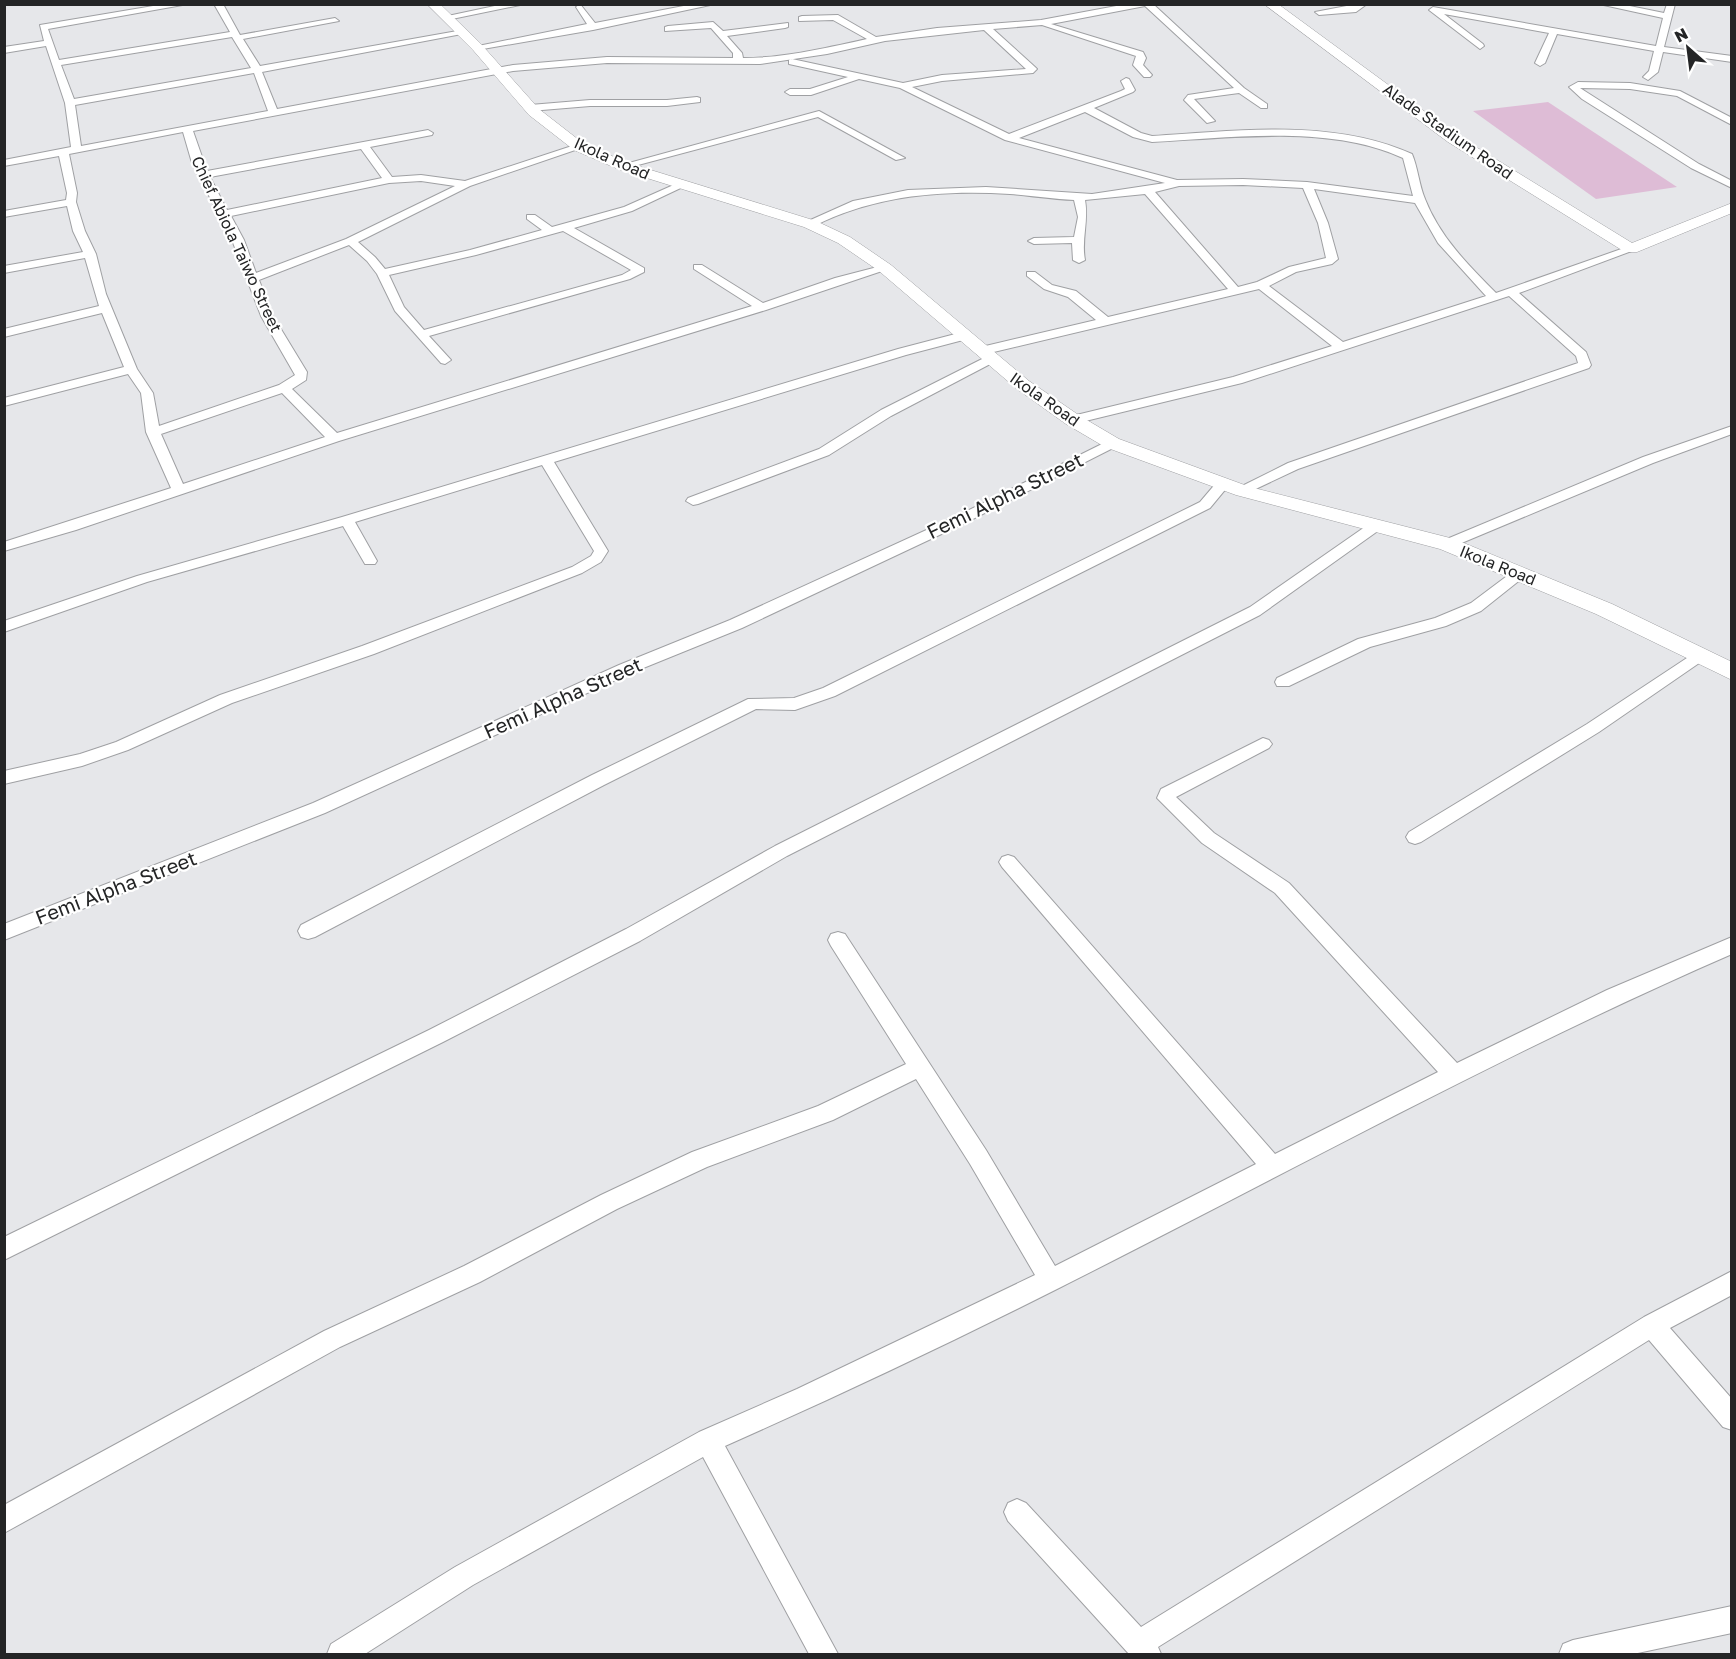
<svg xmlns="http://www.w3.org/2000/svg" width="1736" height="1659" font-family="'Golos Text',sans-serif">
  <rect width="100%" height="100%" fill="#e6e7ea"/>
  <polygon fill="#debcd6" points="1548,102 1677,187 1596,199 1473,111"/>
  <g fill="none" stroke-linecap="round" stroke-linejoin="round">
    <defs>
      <g id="street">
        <path d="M165,4H188L48,29L59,60L230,32L214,4H223L240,35L335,18L339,21L243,39L260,66L463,30L467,33L262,72L277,109L513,65L607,57L733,58V53L711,28L665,31V27L668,26L713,22L723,31L788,23V27L785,28L727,36L742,53L743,58C784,58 826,48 867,39L833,20L799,21V17L802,16L838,15L876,37L937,28L1041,20L1127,4H1153L1244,88L1267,104V108H1261L1239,93L1194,99L1215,121L1207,123L1184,100L1188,95L1234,88L1145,6L1051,24L1143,52L1146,58L1143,65L1152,75L1150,77H1144L1133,65L1136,56L1042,25L993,29L1035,67L1037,69L1033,73L942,81L912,87L1009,134L1121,91L1125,89L1121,81L1126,78L1129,79L1135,90L1133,92L1094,108L1141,133L1152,136C1237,131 1332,118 1412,154C1418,168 1419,185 1425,199C1440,237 1468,265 1496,293L1627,247H1635L1637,249L1519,293L1586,352L1591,365L1589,368L1298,469L1243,495L1238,494L1236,491L1238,488L1288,463L1578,363L1576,356L1509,296L1242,383L1073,424L1068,423L1066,420L1068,417L1233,377L1332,346L1259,289L981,355L977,354L975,351L977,348L1096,320L1068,297L1044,289L1027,276V272H1035L1052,285L1076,291L1108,317L1228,289L1145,194L1085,200C1089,222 1081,239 1085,260L1079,263L1073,260L1072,243L1034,244L1028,241L1034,238L1074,237L1078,217L1074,200C1053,199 1032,196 1010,194C942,190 876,195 814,226H806V222L853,201L908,190L986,187L1092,194L1165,183L1005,140L900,88L859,79L811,95H790L785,92L790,89H810L848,77L789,64V60L792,59L903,83L942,75L1026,69L984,30L885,41L827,54L760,64L607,63L513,71L193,131L207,171L428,130L433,133L432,135L370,147L392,177L421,175L465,181L575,145L584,147L470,186L358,242L375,257L385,269L470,250L542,230L527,219V215H535L552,227L624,207L678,183L687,185L632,211L574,228L644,268V272L630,279L429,336L451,360L445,364L441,363L395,311L377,274L367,261L349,245L259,280L273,316L307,372L306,380L292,389L337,433L752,306L694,269V265H702L763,303L835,278L885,265L891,268L766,310L339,441L76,530L4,551V542L171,488L146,432L141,393L128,374L4,406V398L124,367L102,313L4,337V329L99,306L85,258L4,273V266L83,252L73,231L67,206L4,217V211L66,200L67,193L59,156L4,166V160L71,147L65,103L46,46L4,53V47L44,41L40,25ZM232,37L251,68L74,99L61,65ZM254,73L268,111L81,146L75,105ZM1085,112L1133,137L1152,142C1231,138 1329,124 1403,158L1413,196L1307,182L1243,179L1177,180L1019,138ZM183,132L192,163L232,240L261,316L295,375L279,385L159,426L153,393L137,369L106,294L96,254L85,231L76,202L77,193L69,154ZM361,149L382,178L227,210L210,177ZM421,181L455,186L346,239L256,273L244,240L231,216L389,183ZM1243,185L1303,188L1318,223L1326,258L1289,267L1257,282L1238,287L1155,192L1179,186ZM1314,189L1415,203L1438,243L1486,296L1343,342L1269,286L1296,272L1332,264L1338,259L1328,223ZM563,231L631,270L622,275L424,330L404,307L389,275L476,255ZM282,393L325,437L183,484L161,434Z"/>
        <polygon points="504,4 525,4 447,20 443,17"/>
        <polygon points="580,4 595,23 694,4 715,4 593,30 477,50 473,47 587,24 576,7"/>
        <polygon points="1357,4 1367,4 1356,12 1319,15 1315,12"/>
        <polygon points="1599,4 1620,4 1664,13 1667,4 1675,4 1664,47 1732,56 1732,62 1663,52 1658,72 1648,80 1643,77 1649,71 1654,51 1557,34 1545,63 1540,66 1535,63 1549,33 1444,14 1483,44 1484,46 1480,49 1429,10 1433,7 1656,46 1663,18"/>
        <polygon points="1578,82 1630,83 1680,91 1732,118 1732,125 1677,96 1630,89 1580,88 1699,164 1732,181 1732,188 1691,168 1582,99 1569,87"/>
        <polygon points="697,97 700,98 700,102 667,106 590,106 530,111 525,108 530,105 590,100 667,100"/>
        <polygon points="819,111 905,158 896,160 818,117 623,169 618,166"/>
        <polygon points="963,332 969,336 967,339 906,355 554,462 608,551 601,562 582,573 374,654 232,703 128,750 82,766 4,784 4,771 80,754 116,742 220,695 362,646 572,567 591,556 594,551 542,465 355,522 377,561 375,564 365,564 343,526 147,582 4,632 4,621 137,576 342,517 898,349"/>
        <polygon points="990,355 994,356 996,359 994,362 891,416 829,455 698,504 693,505 686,501 688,498 819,449 881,410"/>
        <polygon points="1732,426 1732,434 1653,463 1452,547 1447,549 1440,544 1442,541 1643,457"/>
        <polygon points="1112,439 1119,443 1117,446 967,522 742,628 631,673 325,813 4,940 4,924 313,803 619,665 730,620 957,516"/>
        <polygon points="1222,481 1229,485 1210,508 835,696 795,710 756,709 604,785 315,937 308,939 301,937 298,931 301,925 592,775 748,699 794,698 823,688 1200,502 1217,482"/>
        <polygon points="1377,521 1382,522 1384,525 1382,528 1260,615 787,856 640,941 443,1042 4,1260 4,1237 429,1030 626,929 775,846 1250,607 1372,522"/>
        <polygon points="1520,568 1525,570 1528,573 1525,576 1481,611 1446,626 1370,647 1289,686 1277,686 1275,682 1277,678 1358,639 1435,618 1471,603 1515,570"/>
        <polygon points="1699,650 1705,651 1707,655 1705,659 1599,732 1421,842 1415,844 1409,842 1406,837 1409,832 1587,724"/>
        <path d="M1263,738L1269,740L1272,744L1269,748L1176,797L1214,833L1289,883L1457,1063L1607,990L1732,937V954C1502,1054 1284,1175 1061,1287C950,1343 838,1396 725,1446L838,1654H809L703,1457L473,1585L365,1654H327L331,1644L455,1567L699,1432L797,1389L1035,1275L970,1164L916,1079L833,1120L707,1167L617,1209L480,1282L340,1347L4,1533V1505L324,1331L464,1266L601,1195L692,1152L818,1106L906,1064L831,946L828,940L831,934L838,932L845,934L986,1150L1055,1266L1256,1164L1002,867L999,862L1002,857L1008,855L1014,857L1275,1154L1438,1072L1275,893L1202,843L1157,798L1161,789Z"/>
        <polygon points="1732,1271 1732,1295 1670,1328 1732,1399 1732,1430 1723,1427 1649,1340 1158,1647 1161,1654 1129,1654 1008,1521 1004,1512 1008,1503 1017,1499 1026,1503 1141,1627 1644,1317"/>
        <polygon points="1732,1606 1732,1633 1633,1654 1559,1654 1563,1644 1573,1640"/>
      </g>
      <g id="secondary">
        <polygon points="427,4 440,4 481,44 539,109 584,144 628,163 816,221 850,237 891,265 1029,381 1080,416 1119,439 1250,487 1454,539 1612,604 1732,662 1732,680 1596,614 1440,549 1236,495 1105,447 1066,424 1017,389 879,271 838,243 804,227 618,169 574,150 529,115 473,50"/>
        <polygon points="1264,4 1278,4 1458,136 1632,243 1732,203 1732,213 1637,252 1625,252 1448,142"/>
      </g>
    </defs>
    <use href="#street" stroke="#9fa0a3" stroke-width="2"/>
    <use href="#secondary" stroke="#9fa0a3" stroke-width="1"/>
    <use href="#street" fill="#fff" fill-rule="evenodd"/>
    <use href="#secondary" fill="#fff" fill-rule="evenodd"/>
  </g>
  <g text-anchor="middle" stroke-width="4.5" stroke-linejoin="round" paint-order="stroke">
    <g font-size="16" fill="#242526" stroke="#fff">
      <text transform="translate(1448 131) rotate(35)" y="6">Alade Stadium Road</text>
      <text transform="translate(612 158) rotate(24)" y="6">Ikola Road</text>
      <text transform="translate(237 244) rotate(65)" y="6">Chief Abiola Taiwo Street</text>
      <text transform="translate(1045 399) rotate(35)" y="6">Ikola Road</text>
      <text transform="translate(1498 565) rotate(22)" y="6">Ikola Road</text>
    </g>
    <g font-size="20" fill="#242526" stroke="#fff">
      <text transform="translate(1005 496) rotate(-26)" y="7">Femi Alpha Street</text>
      <text transform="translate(563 698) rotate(-24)" y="7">Femi Alpha Street</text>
      <text transform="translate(116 888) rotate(-21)" y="7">Femi Alpha Street</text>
    </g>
  </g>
  <rect width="1736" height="1659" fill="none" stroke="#242526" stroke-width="12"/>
  <g transform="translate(1688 48) rotate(332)" stroke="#ffffff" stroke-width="4.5" paint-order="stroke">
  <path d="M0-4.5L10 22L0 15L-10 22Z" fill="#242526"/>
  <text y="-9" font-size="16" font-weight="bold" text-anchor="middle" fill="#242526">N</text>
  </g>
</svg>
